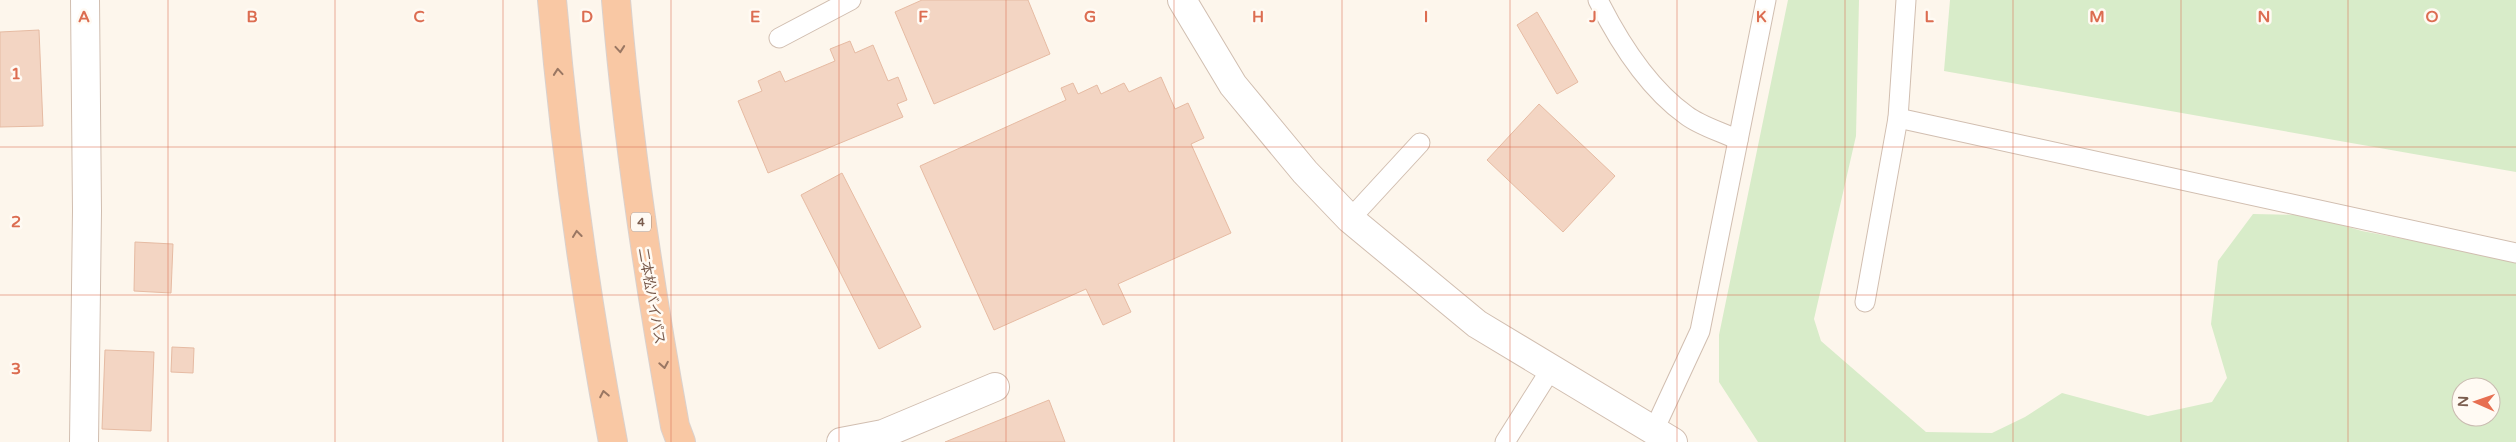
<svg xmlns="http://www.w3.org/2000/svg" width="2516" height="442" font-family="'Varela Round','Noto Sans JP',sans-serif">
  <rect width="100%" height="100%" fill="#fdf6ec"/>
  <g fill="#d8ecc9" fill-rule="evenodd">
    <path d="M1788,0H1859L1856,136L1814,319L1821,341L1926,432L1992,433L2025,417L2062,393L2148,416L2212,402L2227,378L2211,324L2218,261L2253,214L2307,215L2362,231L2516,260V442H1758L1719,382V335ZM2461,387H2491V417H2461Z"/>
    <polygon points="1950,0 2516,0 2516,172 1944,71"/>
  </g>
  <g fill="#f3d5c3" stroke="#e6bba3">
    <polygon points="922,0 1028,0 1050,54 934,104 895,12"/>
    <polygon points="1537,12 1578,82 1557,94 1517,25"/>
    <polygon points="39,30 43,126 0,127 0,32"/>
    <polygon points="850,41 855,53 873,45 888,81 898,77 907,100 897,104 903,117 768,173 738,101 762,91 758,81 780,71 785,82 835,61 830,49"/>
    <polygon points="1161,77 1175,109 1188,103 1204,138 1191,144 1231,233 1118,284 1131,312 1103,325 1086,289 994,330 920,166 1066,100 1061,88 1073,83 1078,94 1097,85 1101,94 1124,83 1129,92"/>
    <polygon points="1539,104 1615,176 1563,232 1487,160"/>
    <polygon points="842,173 921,327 879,349 801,195"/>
    <polygon points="135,242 173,244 171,293 134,291"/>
    <polygon points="172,347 194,348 193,373 171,372"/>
    <polygon points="105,350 154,352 151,431 102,429"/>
    <polygon points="1049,400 1065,442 945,442"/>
  </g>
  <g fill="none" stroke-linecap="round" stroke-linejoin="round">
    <defs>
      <g id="service">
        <path d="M1598,0C1619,42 1647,87 1686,115C1700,126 1722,132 1738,140"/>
        <polyline points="779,38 851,0"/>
        <polyline points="1898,118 2516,253"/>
        <polyline points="1350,219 1420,143"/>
        <polyline points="1865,302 1898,118 1906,0"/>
        <polyline points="1654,430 1700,331 1766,0"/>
        <polyline points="1505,442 1551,369"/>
      </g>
      <g id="minor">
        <polyline points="84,442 87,211 85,0"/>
        <polyline points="841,442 883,434 995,387"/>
      </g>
      <polyline id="tertiary" points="1182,0 1233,85 1305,172 1350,219 1477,324 1673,442"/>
      <g id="trunk">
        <path d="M552,0C565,149 585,295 613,442"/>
        <path d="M616,0C628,145 649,283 675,426L681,442"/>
      </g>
    </defs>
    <use href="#service" stroke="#d1beb0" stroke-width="21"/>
    <use href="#minor" stroke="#d1beb0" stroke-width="30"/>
    <use href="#tertiary" stroke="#d1beb0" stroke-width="30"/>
    <use href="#trunk" stroke="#dad1cd" stroke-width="30"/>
    <use href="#service" stroke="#fff" stroke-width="19"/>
    <use href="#minor" stroke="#fff" stroke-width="28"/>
    <use href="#tertiary" stroke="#fff" stroke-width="28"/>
    <use href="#trunk" stroke="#f9c8a4" stroke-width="28"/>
  </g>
  <defs><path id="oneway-chevron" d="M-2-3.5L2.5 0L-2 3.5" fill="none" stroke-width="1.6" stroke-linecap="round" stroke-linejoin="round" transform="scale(1.25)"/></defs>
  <g stroke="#9a7763">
    <use href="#oneway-chevron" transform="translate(620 49) rotate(85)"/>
    <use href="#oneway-chevron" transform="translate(558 72) rotate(-95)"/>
    <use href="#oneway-chevron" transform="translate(577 234) rotate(-97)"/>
    <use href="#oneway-chevron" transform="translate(664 365) rotate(80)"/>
    <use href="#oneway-chevron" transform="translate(604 394) rotate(-101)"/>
  </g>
  <path fill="none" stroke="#dc6d51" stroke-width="1" stroke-opacity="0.55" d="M168,0V442M335,0V442M503,0V442M671,0V442M839,0V442M1006,0V442M1174,0V442M1342,0V442M1510,0V442M1677,0V442M1845,0V442M2013,0V442M2181,0V442M2348,0V442M0,147H2516M0,295H2516"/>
  <g text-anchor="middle" stroke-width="5" stroke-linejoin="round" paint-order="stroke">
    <rect fill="#fffaf3" stroke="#a28b7f" stroke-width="1" x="631" y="212.5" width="20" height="19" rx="4"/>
    <g font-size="12" font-weight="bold" fill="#7a5c4d">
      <text x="641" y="226">4</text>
    </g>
    <g font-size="14" fill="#7a5c4d" stroke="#fffaf3">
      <text transform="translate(652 296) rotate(80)" y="5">二本松バイパス</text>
    </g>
  </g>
  <g font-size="16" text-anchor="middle" font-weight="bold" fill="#dc6d51" stroke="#fffaf3" stroke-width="5" stroke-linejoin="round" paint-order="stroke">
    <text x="84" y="22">A</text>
    <text x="252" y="22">B</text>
    <text x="419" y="22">C</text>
    <text x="587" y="22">D</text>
    <text x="755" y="22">E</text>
    <text x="923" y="22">F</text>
    <text x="1090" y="22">G</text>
    <text x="1258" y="22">H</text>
    <text x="1426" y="22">I</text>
    <text x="1593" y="22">J</text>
    <text x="1761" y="22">K</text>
    <text x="1929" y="22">L</text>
    <text x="2097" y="22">M</text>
    <text x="2264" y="22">N</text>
    <text x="2432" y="22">O</text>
    <text x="16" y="79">1</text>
    <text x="16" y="227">2</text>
    <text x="16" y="374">3</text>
  </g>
  <g transform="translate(2476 402) rotate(272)"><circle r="24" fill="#fffaf3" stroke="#cabbb1"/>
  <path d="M0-4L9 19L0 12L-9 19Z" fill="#e76f51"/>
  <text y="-8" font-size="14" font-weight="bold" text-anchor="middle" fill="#7a5c4d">N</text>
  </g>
</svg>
